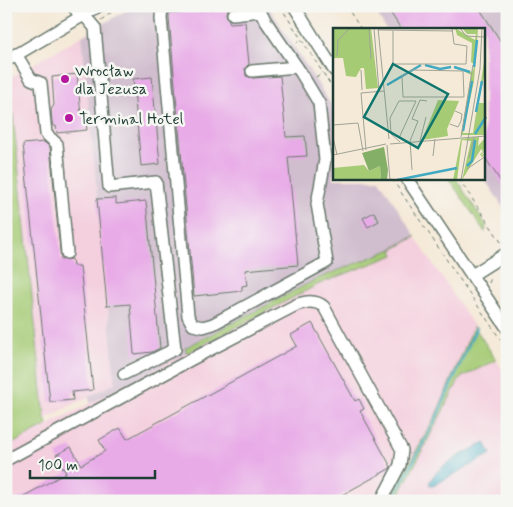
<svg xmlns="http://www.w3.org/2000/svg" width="513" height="507" font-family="Mynerve,sans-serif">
  <rect width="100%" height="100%" fill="#f6f6f2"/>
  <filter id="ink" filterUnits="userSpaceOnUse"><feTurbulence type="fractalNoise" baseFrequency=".02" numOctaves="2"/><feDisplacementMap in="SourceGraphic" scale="10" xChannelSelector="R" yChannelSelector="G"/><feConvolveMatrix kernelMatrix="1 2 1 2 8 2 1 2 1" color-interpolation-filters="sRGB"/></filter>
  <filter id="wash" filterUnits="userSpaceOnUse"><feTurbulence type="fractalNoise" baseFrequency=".0096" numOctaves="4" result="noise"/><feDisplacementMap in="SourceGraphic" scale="20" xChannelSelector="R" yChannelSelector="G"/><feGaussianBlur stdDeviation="1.12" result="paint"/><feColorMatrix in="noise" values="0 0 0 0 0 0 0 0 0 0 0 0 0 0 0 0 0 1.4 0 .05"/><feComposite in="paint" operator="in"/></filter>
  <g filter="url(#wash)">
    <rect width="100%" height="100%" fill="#f5e9d7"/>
    <g fill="#f4cfde">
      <polygon points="82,36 115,383 45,419 9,78"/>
      <polygon points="415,237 474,326 435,417 388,501 6,501 6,447 319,284 394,255 392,250"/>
      <polygon points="496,360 507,377 507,501 396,501 458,382 462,377"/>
    </g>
    <g fill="#d0bdce">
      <polygon points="134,6 268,6 334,109 334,179 379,179 415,236 390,250 317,279 185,348 187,353 91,403 88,397 115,383 82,36"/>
      <polygon points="372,6 507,6 507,213 484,178 484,29 386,29"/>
    </g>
    <g fill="#a5cb75" stroke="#628454">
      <polygon points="6,72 9,78 45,419 48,425 6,447"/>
      <polygon points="449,179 456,179 486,225 485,232"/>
      <polygon points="415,236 415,237 392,250 394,255 319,284 187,353 185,348 317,279 390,250"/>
      <polygon points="474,326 496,360 462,377 458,382 396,501 388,501 435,417"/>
    </g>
    <path fill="#42a9c2" stroke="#30737b" d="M485,442L491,454L433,486H431L429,484C434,466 469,451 485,442Z"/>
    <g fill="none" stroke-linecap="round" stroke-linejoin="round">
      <polyline stroke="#42a9c2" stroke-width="2.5" points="392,501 435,421 476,328"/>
    </g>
    <g id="blocks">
      <g fill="#e8abe7">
        <polygon points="212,6 228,6 226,14 230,23 245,22 249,64 245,68 246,76 253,78 280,76 286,137 305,136 307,156 288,157 298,265 245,270 247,285 242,286 242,291 194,296 169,18 169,13 212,9"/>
        <polygon points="386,6 478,6 507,51 507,191 484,156 484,29 401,29"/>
        <polygon points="77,74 81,115 85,114 87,130 57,133 56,126 53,126 52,122 51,110 54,105 52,77"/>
        <polygon points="152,77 160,164 141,166 133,79"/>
        <polygon points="44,142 50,147 61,260 72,259 73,266 80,266 93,390 72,392 73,400 50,402 23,144"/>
        <polygon points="116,198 116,204 146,201 160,348 152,352 134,354 130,304 107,306 97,199"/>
        <polygon points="374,212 379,221 368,227 363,218"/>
        <polygon points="312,323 355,401 359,399 364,409 360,411 391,467 389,469 331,501 15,501 66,473 56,455 71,447 81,465 105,451 99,440 120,428 127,439 297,346 291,335"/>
      </g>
    </g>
  </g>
  <g filter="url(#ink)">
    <use href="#blocks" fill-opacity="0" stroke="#6a796d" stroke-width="1"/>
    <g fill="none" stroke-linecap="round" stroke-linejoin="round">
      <defs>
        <g id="minor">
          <polyline points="73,6 81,17"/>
          <polyline points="162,6 161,18 188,316 193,325 203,327 213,324 327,262 317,204 325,160 319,103 301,73 265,20 258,6"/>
          <polyline points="294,6 334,70"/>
          <polyline points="233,14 260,11"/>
          <polyline points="84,15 95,28 109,187 156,182 175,349 124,374"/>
          <polyline points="16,54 31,79 41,83 46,134 57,144 67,253"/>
          <polyline points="6,61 99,6"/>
          <polyline points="252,71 297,67"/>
          <polyline points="407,179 507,328"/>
          <polyline points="472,275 507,253"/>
          <path d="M6,460L192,359L296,305C306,301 316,300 324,307L402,450L400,465L381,501"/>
        </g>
      </defs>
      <use href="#minor" stroke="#6a796d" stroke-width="14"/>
      <g stroke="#6a796d" stroke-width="1" stroke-dasharray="4 4" stroke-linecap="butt">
        <polyline points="280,6 334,90"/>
        <polyline points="346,6 361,29"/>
        <polyline points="101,20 121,6"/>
        <polyline points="296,43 302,39"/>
        <polyline points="316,77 323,72"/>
        <polyline points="392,179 507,349"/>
        <polyline points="459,179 503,245"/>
        <polyline points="489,283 492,275"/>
      </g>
      <use href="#minor" stroke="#fff" stroke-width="11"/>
    </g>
  </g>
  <g fill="#b5179e" stroke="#f6f6f2" stroke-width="2">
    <circle cx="65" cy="79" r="5"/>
    <circle cx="69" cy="118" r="5"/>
  </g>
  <g text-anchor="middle" stroke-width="5" stroke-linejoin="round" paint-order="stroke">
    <g font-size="16" fill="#1f3d34" stroke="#f6f6f2" text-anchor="start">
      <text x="75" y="76">Wrocław<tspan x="75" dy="18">dla Jezusa</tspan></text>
      <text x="79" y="124">Terminal Hotel</text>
    </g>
  </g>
  <g transform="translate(333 28)">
    <rect width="152" height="152" fill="#f5e9d7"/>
    <path d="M0,0H38L45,60L33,61L31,40H28L23,49L13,48L10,30H0ZM122,0L142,12L143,6H134L129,0H145L141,53L130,105H140L152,27V44L142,92L146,75H152V107H128L138,47L121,38L139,44L142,37L138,34L139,15L124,7ZM105,72L126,73L114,101L115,108L89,112ZM146,109L145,118L152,110V122L150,121L151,124L148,127L152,126L149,129L147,126L150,124L148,121L129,152L138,113L129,112L124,152H120L128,111ZM31,137L36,143L47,138L48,152H0V140Z" fill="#a5cb75"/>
    <path d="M51,119L55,142L54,152H48L47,138L36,143L29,125Z" fill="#84af66"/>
    <path fill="none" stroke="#42a9c2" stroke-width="2.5" d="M92,37L107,41L118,39M121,39L137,44M141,39L144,12M54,57L88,37M143,84L149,53M130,103L139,53M142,106L153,89M134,138L139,133L142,112M64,152L124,140"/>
    <path fill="none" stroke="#9fa496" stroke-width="1" d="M36,0L38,31M41,0L46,63M45,0L56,111M127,0L133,8L151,9M45,2L120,3M60,3V36H133L134,18L121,16L119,0M4,28L5,12L17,0M28,42L29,62M79,42L130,43L131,69H70L69,48ZM117,96L125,99L128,93L129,86L122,83M0,97L25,95L30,123M0,109L4,127M128,109L140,37M66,110L83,73H66L57,90L58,106L67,114M77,113L85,93L79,91L87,72L94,73M77,113L79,142M87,113L93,89M57,116L153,108M54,117L57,152M33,122L28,65L51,63M0,127L53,116M100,128L102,111M136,130L141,109M134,141L153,128M128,152L147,41L149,0"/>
    <path fill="#0f766e" fill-opacity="0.15" stroke="#0f766e" stroke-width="2.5" d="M60,36L115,66L85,120L31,89Z"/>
    <rect width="152" height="152" fill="none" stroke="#1f3d34" stroke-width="2.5"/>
  </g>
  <rect width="513" height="507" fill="none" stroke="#f6f6f2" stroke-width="25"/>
  <path d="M30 470v8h125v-8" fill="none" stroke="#1f3d34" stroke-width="2.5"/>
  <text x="38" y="470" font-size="15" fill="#1f3d34" stroke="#f6f6f2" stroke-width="4" paint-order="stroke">100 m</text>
</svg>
